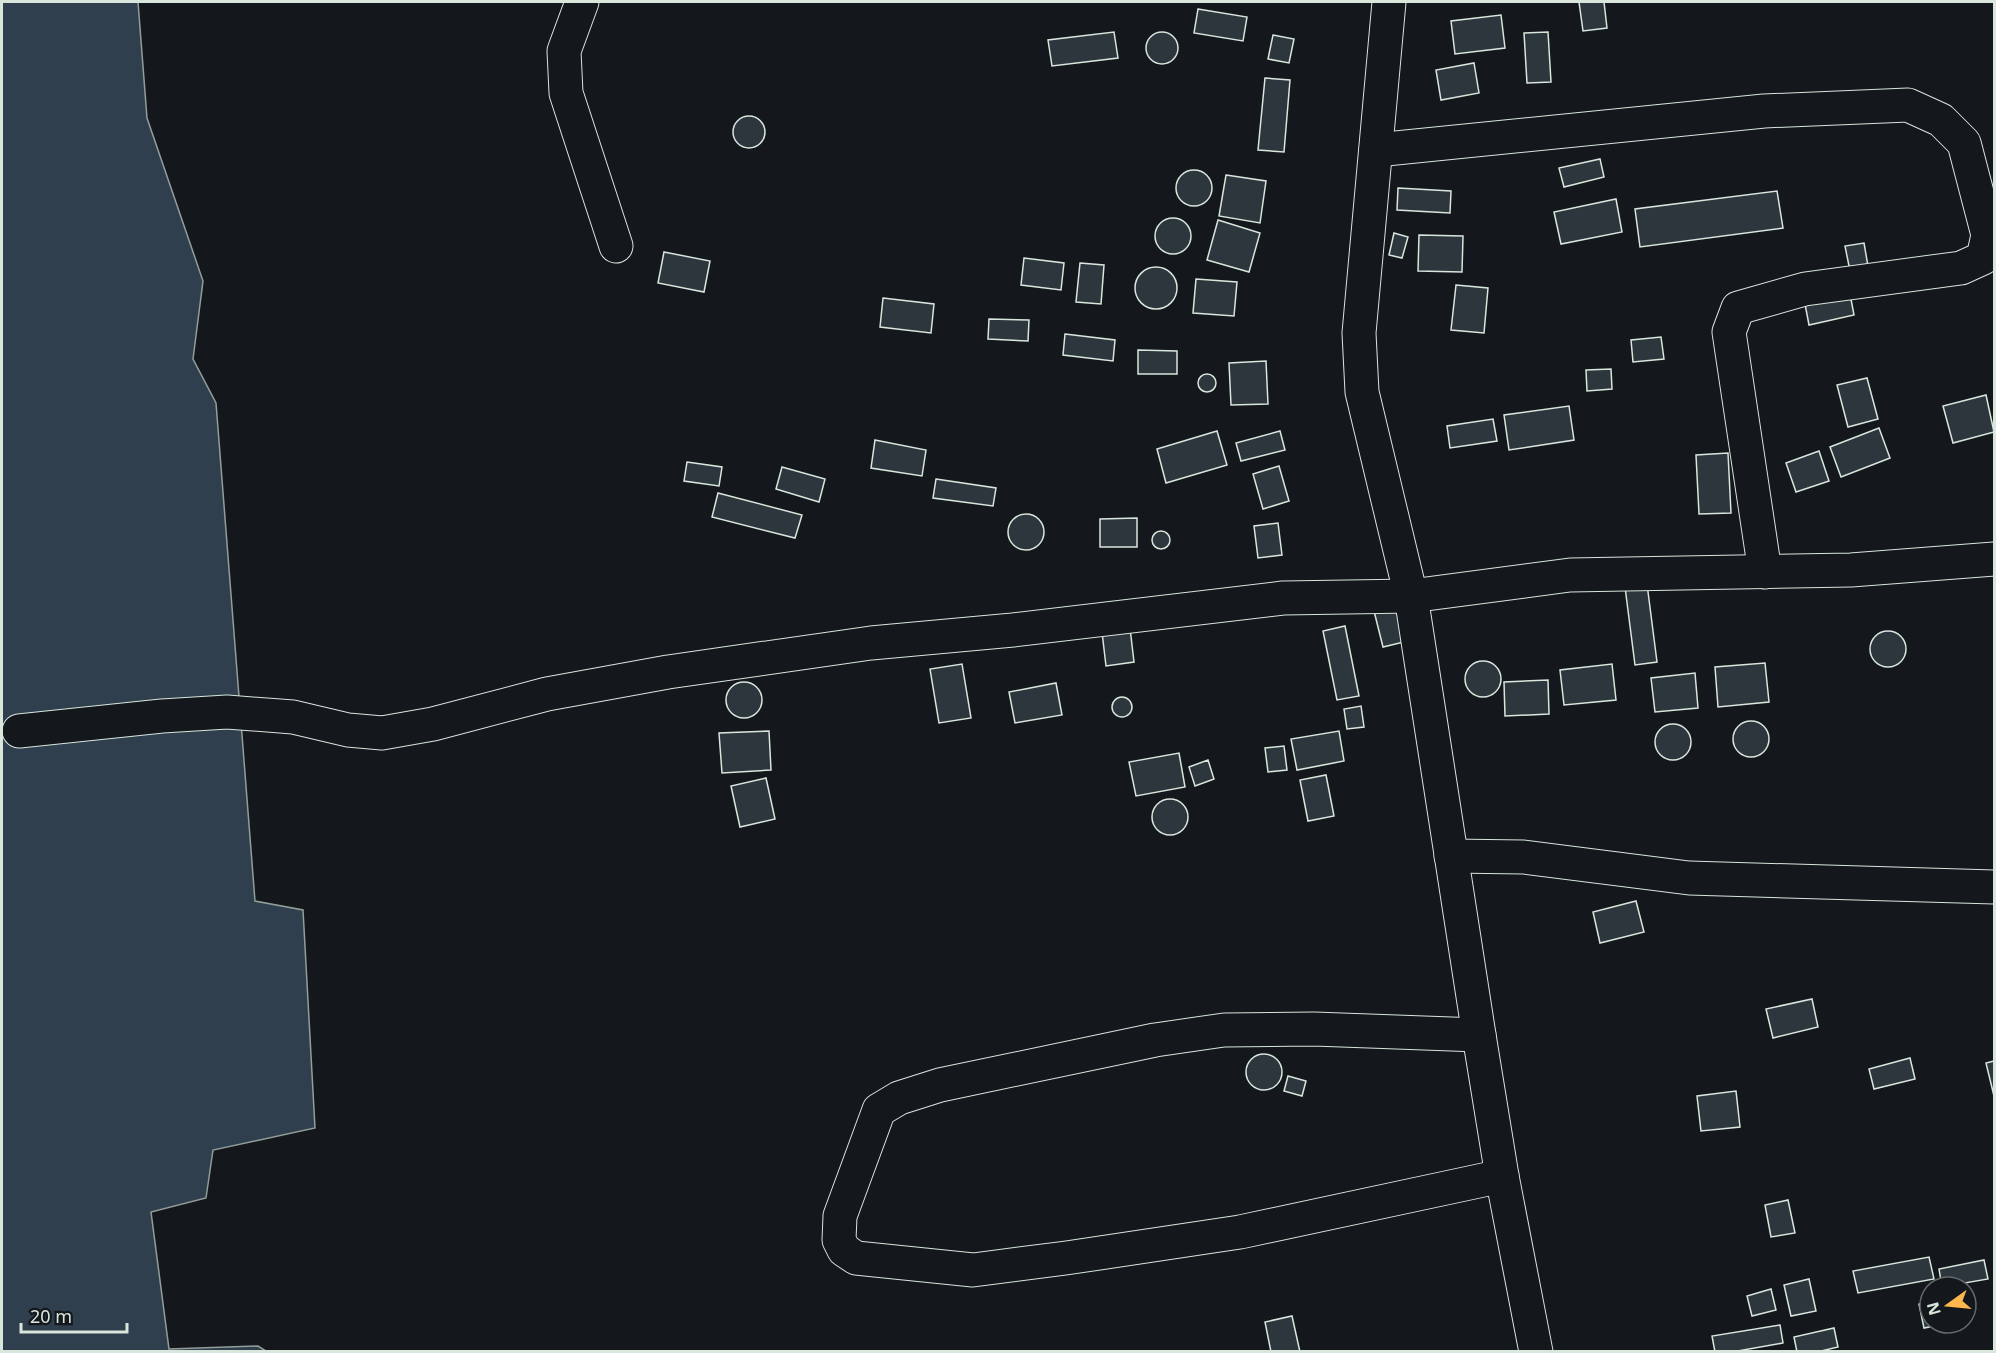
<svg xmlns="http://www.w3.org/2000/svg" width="1996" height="1353" font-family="'Noto Sans',sans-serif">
  <rect width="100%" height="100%" fill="#14181c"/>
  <polygon fill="#2f3f4d" stroke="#939e99" stroke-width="1.5" points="2,2 138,2 147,118 203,281 193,359 216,403 255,901 303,910 315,1128 213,1150 206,1198 151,1212 169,1349 258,1346 266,1351 2,1352"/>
  <g fill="#2c363c" stroke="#d8e6dc" stroke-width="1.5">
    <polygon points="1579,2 1604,2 1607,28 1583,31"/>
    <polygon points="1198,9 1247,17 1243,41 1194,33"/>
    <polygon points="1501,15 1505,48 1455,54 1451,21"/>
    <circle cx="1162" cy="48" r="16"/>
    <polygon points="1114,32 1118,58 1052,66 1048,40"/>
    <polygon points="1548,32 1551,82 1527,83 1524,33"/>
    <polygon points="1273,35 1294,39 1289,63 1268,59"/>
    <polygon points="1474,63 1479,93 1441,100 1436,70"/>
    <polygon points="1265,78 1290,80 1284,152 1258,150"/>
    <circle cx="749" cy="132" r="16"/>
    <polygon points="1600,159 1604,177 1564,187 1559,168"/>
    <circle cx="1194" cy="188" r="18"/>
    <polygon points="1226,175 1266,181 1260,223 1219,216"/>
    <polygon points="1398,188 1451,191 1450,213 1397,210"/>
    <polygon points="1777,191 1783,228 1640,247 1635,209"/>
    <polygon points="1616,199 1622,232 1561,244 1554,212"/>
    <circle cx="1173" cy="236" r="18"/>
    <polygon points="1218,220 1260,233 1249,272 1207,260"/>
    <polygon points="1394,233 1408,237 1402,258 1389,255"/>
    <polygon points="1419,235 1463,236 1462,272 1418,271"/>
    <polygon points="1864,243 1869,272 1851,276 1845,246"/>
    <polygon points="664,252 710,261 704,292 658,283"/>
    <polygon points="1024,258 1064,263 1061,290 1021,285"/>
    <polygon points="1080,263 1104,265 1101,304 1076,302"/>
    <circle cx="1156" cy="288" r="21"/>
    <polygon points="1196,279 1237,282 1234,316 1193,313"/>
    <polygon points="1456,285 1488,288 1484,333 1451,330"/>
    <polygon points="1850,294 1854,315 1809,325 1805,304"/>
    <polygon points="883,298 934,304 931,333 880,327"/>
    <polygon points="989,319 1029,320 1028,341 988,339"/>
    <polygon points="1065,334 1115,340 1113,361 1063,355"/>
    <polygon points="1661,337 1664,359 1633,362 1631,340"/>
    <polygon points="1138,350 1177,351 1177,374 1138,374"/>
    <polygon points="1266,361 1268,404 1231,405 1229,363"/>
    <polygon points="1611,369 1612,389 1587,391 1586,370"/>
    <circle cx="1207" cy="383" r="9"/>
    <polygon points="1867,378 1878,419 1848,427 1837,385"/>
    <polygon points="1986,395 1994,432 1953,443 1943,406"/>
    <polygon points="1569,406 1574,440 1509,450 1504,415"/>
    <polygon points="1493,419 1497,441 1450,448 1447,426"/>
    <polygon points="1879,428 1890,458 1841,477 1830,447"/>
    <polygon points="1217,431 1227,465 1166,483 1157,449"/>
    <polygon points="1280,431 1285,450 1241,461 1236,443"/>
    <polygon points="875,440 926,450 922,476 871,468"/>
    <polygon points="1819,451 1829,481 1796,492 1786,463"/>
    <polygon points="1728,453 1731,513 1699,514 1696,455"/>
    <polygon points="687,462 722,467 719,486 684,481"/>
    <polygon points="1279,466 1289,501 1263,509 1253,474"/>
    <polygon points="782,467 825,479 819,502 776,489"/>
    <polygon points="936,479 996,488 993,506 933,498"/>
    <polygon points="718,493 802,515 795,538 712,517"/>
    <circle cx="1026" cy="532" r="18"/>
    <polygon points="1137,518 1137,547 1100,547 1100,519"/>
    <polygon points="1278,523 1282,555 1258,558 1254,526"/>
    <circle cx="1161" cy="540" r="9"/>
    <polygon points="1647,584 1657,662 1635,665 1625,587"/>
    <polygon points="1399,605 1408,641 1383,647 1374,611"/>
    <polygon points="1345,626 1359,696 1337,700 1323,631"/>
    <polygon points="1130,628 1134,662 1106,666 1102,632"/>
    <circle cx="1888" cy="649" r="18"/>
    <circle cx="1483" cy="679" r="18"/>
    <polygon points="1765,663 1769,702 1718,707 1715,667"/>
    <polygon points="962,664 971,718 939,723 930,669"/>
    <polygon points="1612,664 1616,700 1564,705 1560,670"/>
    <polygon points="1695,673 1698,708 1655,712 1651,678"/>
    <polygon points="1548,680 1549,714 1505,716 1504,682"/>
    <circle cx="744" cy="700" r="18"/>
    <polygon points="1056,683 1062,715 1015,723 1009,692"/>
    <circle cx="1122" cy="707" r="10"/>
    <polygon points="1361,706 1364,727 1347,729 1344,709"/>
    <circle cx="1751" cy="739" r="18"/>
    <circle cx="1673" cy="742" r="18"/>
    <polygon points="769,731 771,770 722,773 719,733"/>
    <polygon points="1339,731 1344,761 1297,770 1291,739"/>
    <polygon points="1284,746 1287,770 1268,772 1265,748"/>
    <polygon points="1179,753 1185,787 1136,796 1129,762"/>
    <polygon points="1208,760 1214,779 1195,786 1189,767"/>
    <polygon points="1326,775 1334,816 1308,821 1300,780"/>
    <polygon points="766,778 775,819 740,827 731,786"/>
    <circle cx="1170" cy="817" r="18"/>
    <polygon points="1636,901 1644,932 1600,943 1593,912"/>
    <polygon points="1812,999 1818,1027 1773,1038 1766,1009"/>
    <circle cx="1264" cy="1072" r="18"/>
    <polygon points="1910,1058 1915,1079 1874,1089 1869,1069"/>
    <polygon points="1994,1061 1994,1096 1986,1063"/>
    <polygon points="1288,1076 1306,1081 1302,1096 1284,1091"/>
    <polygon points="1736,1091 1740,1127 1701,1131 1697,1096"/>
    <polygon points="1788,1200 1795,1233 1771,1237 1765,1205"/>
    <polygon points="1929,1257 1934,1279 1858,1293 1853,1271"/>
    <polygon points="1984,1260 1988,1279 1942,1287 1939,1269"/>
    <polygon points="1809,1279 1816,1311 1791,1316 1784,1285"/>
    <polygon points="1771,1289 1776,1310 1752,1316 1747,1296"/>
    <polygon points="1930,1302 1930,1323 1949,1323 1924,1328 1919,1304"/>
    <polygon points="1292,1316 1300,1352 1271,1352 1265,1322"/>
    <polygon points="1780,1325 1783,1343 1732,1352 1715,1352 1712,1336"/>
    <polygon points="1834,1328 1838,1347 1817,1352 1797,1352 1794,1337"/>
  </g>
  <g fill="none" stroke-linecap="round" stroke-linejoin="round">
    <defs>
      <g id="minor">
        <polyline points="582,2 564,51 566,93 616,246"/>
        <polyline points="1389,2 1359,333 1362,392 1411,596 1479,1035 1502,1176 1536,1352"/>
        <polyline points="1376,150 1764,111 1908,105 1941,120 1964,143 1988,235 1983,258 1961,268 1805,289 1738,308 1729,332 1765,572"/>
        <polyline points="19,731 162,716 227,712 293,717 348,730 382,733 433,724 547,694 668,672 871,643 1013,630 1283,598 1411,596 1570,575 1851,570 1994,559"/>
        <polyline points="1451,856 1524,857 1689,878 1994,887"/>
        <polyline points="1479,1035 1314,1029 1224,1030 1155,1040 940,1085 899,1098 879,1110 840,1216 839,1240 844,1250 856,1258 973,1270 1066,1258 1240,1232 1502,1176"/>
      </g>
    </defs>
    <use href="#minor" stroke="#d8e6dc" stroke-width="35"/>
    <use href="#minor" stroke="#14181c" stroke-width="33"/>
  </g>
  <rect width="1996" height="1353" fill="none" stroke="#d8e6dc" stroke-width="6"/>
  <g transform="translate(1948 1305) rotate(255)"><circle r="28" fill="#14181c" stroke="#626a69" stroke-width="1.5"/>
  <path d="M0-4.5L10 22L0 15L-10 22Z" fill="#ffb74d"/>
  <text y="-9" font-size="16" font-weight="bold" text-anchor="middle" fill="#d8e6dc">N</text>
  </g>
  <path d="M21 1323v9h106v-9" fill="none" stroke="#d8e6dc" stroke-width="3"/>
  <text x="30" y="1323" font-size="18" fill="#d8e6dc" stroke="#14181c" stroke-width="4.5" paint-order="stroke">20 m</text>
</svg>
